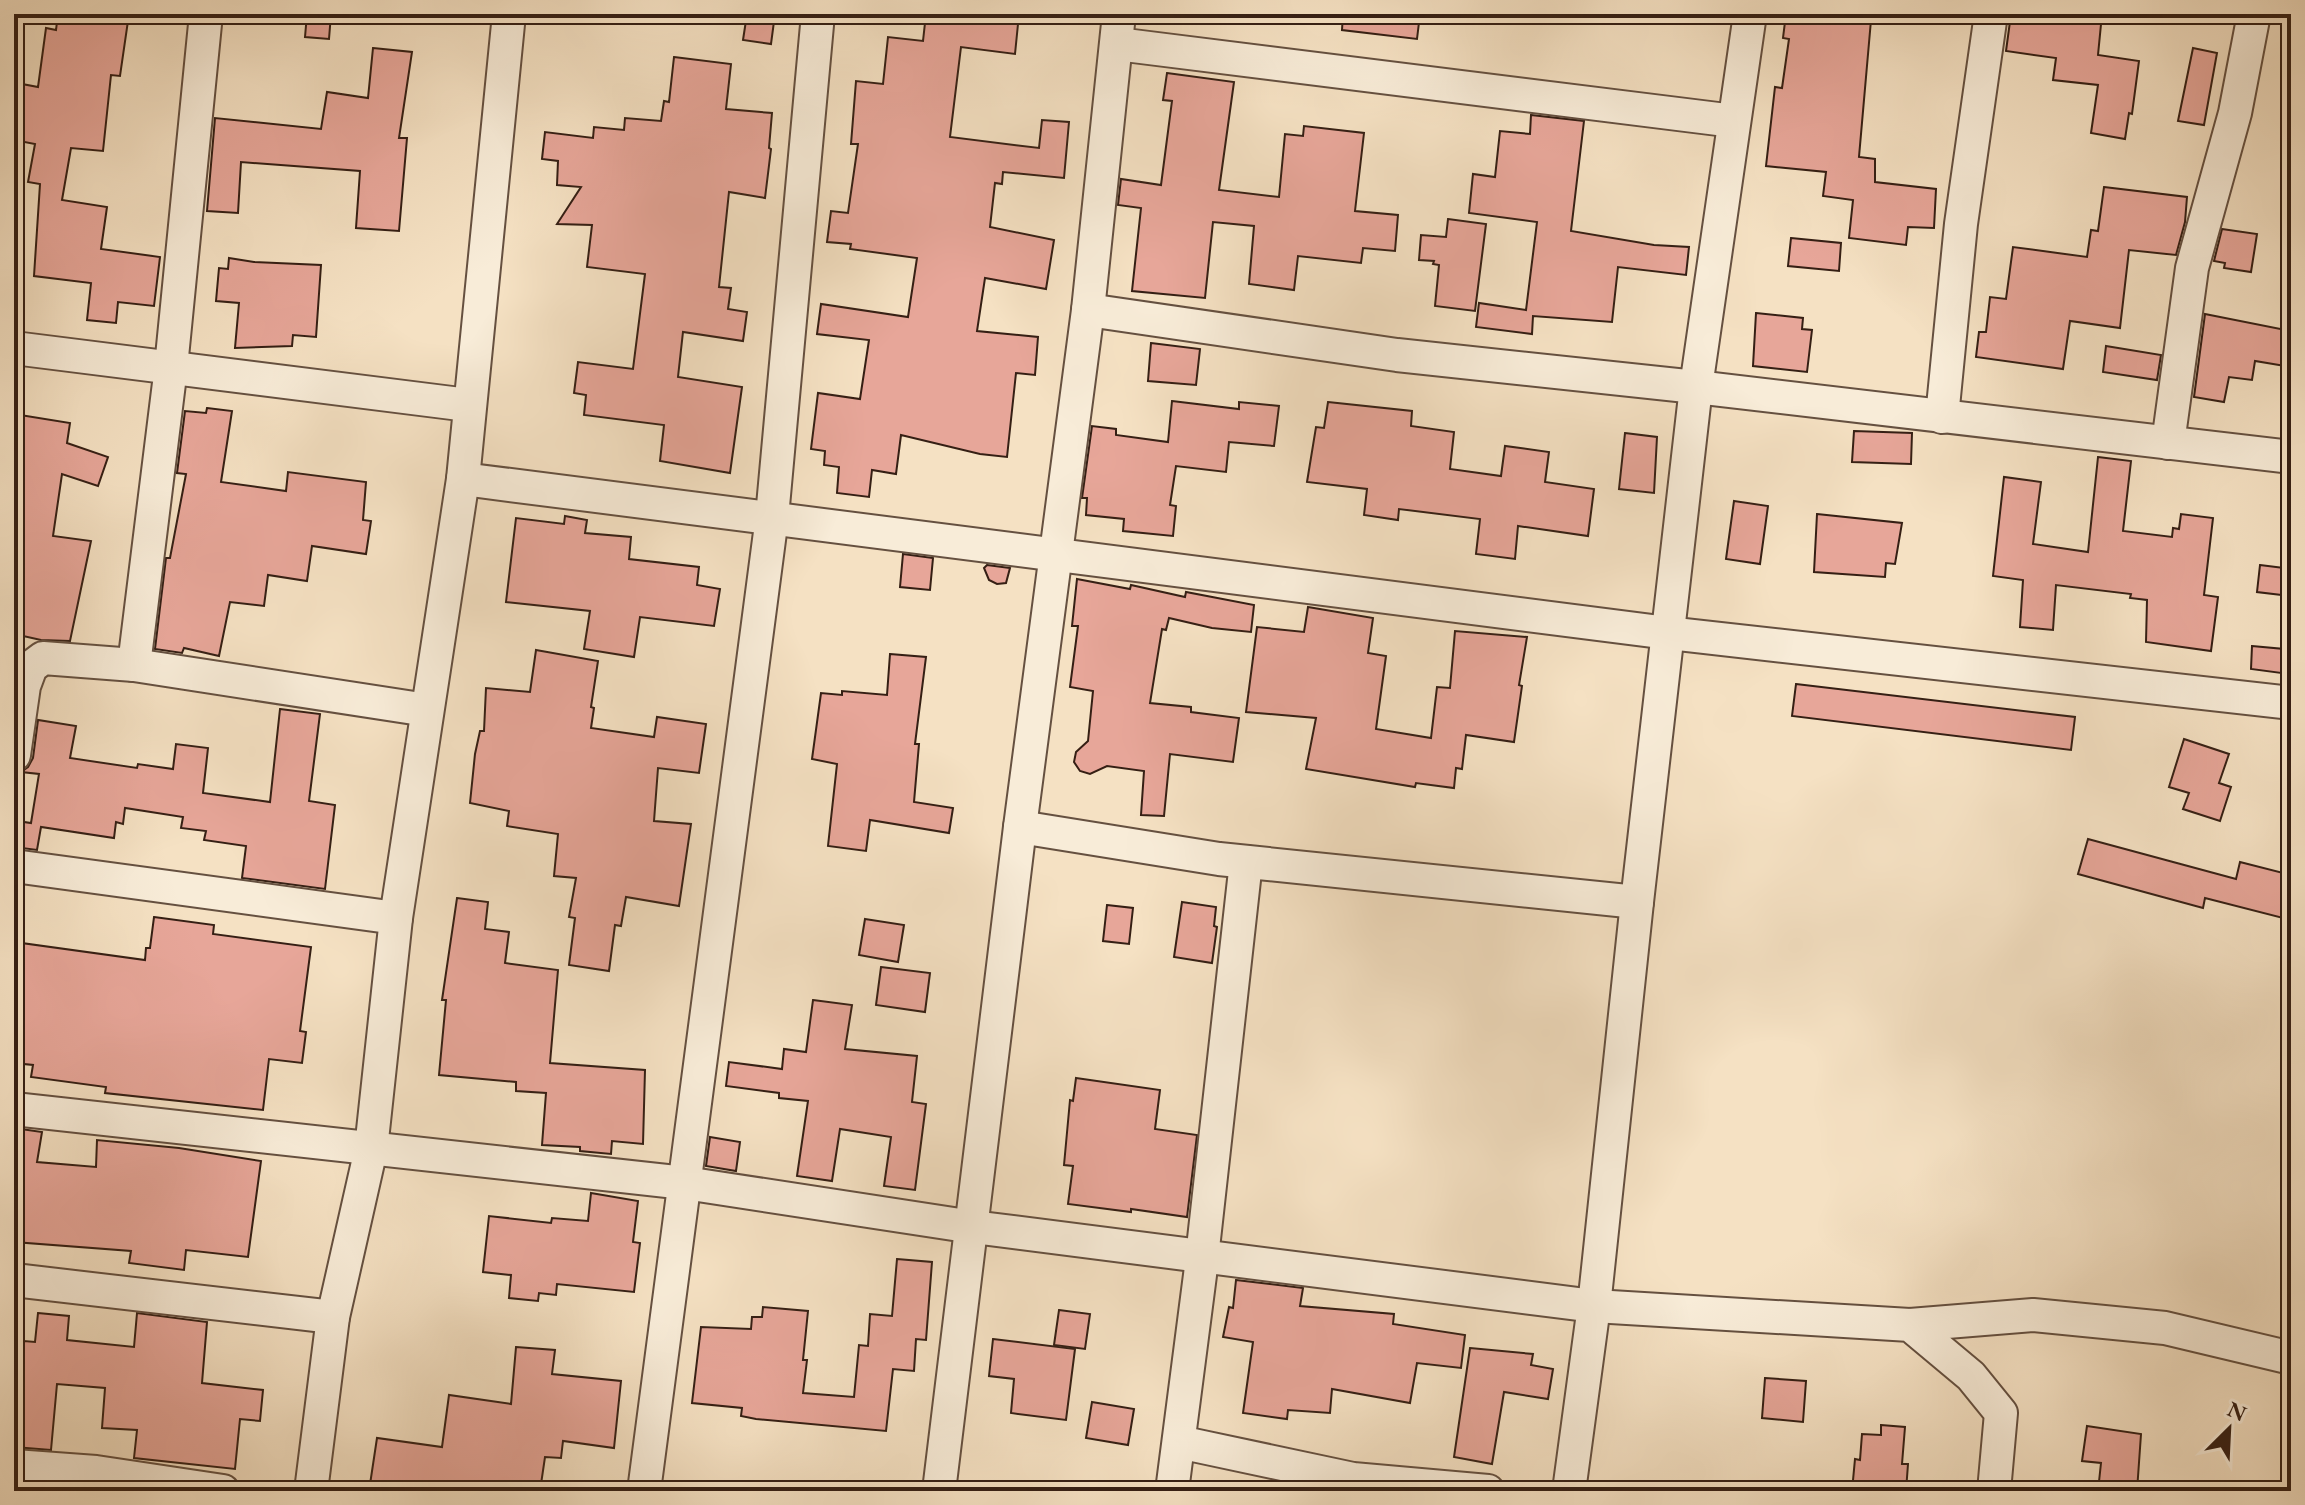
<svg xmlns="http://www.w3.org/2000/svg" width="2305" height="1505" font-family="'EB Garamond',serif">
  <rect width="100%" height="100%" fill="#f5e1c3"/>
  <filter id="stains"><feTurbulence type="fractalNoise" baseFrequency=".0025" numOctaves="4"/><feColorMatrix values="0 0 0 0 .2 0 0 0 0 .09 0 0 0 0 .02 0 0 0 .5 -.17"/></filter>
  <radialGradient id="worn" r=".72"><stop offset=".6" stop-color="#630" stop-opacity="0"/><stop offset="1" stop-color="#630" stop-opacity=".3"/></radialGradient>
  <g fill="#e7a699" stroke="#351f14" stroke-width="2">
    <polygon points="58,14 129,14 120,76 111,75 103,151 71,148 62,200 107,207 101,249 160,257 154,306 118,302 116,323 87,320 91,283 34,276 40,184 28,182 35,144 14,140 14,138 22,84 38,87 46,28 56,30"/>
    <polygon points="307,14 331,14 329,39 305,37"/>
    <polygon points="747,14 775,14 771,44 743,40"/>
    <polygon points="926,14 1019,14 1015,54 961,47 950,137 1039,148 1042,120 1069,122 1064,178 1003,172 1002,184 995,183 990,227 1054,240 1046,289 985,278 977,331 1038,337 1035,375 1016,373 1007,457 980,454 901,435 896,474 872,470 869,497 837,493 839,467 824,465 825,451 811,449 818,393 860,399 869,340 817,334 821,304 908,317 917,258 850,249 851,244 827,242 831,211 848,213 858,144 851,144 856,81 883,84 888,37 923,41"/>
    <polygon points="1343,14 1420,14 1417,39 1342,30"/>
    <polygon points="1786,14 1871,20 1859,157 1875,159 1875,182 1936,189 1934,228 1908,227 1906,245 1849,238 1853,200 1823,196 1826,172 1766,166 1775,87 1782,88 1789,39 1783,38"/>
    <polygon points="2011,14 2102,14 2098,55 2139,61 2132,114 2129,113 2125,139 2091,133 2098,85 2053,80 2056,58 2006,51"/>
    <polygon points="373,48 412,52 399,138 407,138 399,231 356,228 360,171 241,162 238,213 207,211 215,118 321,129 327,92 368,98"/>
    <polygon points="2193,48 2217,53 2204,125 2178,121"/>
    <polygon points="674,57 731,64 726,109 772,113 769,148 771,149 765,198 729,192 719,287 731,288 728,309 747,312 743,341 683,332 678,377 742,387 730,473 660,461 664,425 584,415 586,395 574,393 578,362 633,369 645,274 587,267 592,225 557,224 581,187 557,185 558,161 542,159 545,132 593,138 594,127 624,130 625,118 661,121 664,101 669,102"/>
    <polygon points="1167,73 1234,82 1219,190 1279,197 1285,134 1303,136 1304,126 1364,133 1355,211 1398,215 1395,251 1363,248 1361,263 1298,256 1294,290 1249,284 1254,226 1213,222 1205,298 1132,291 1141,208 1118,205 1121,179 1161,185 1172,101 1163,100"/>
    <polygon points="1531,115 1584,121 1571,231 1654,245 1689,247 1686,275 1618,267 1612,322 1533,316 1532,334 1476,327 1479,303 1526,310 1537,222 1469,213 1473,174 1495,177 1500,131 1530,134"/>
    <polygon points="2104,187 2187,197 2185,222 2176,255 2129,250 2120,328 2070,321 2063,369 1976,357 1979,332 1986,332 1990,297 2006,299 2013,247 2087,257 2091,230 2098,231"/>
    <polygon points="1448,219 1486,224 1475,311 1435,306 1439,265 1433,264 1434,261 1419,260 1421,235 1446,237"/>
    <polygon points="2222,229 2257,234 2251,272 2224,268 2225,263 2214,261"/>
    <polygon points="1791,238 1841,243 1839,271 1788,266"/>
    <polygon points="229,258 254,262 321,265 316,337 293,335 292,346 235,348 239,303 216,301 219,268 228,269"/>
    <polygon points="1756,313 1803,318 1802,329 1812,330 1807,372 1753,366"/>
    <polygon points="2205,314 2291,331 2291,367 2255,361 2252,380 2229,377 2224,402 2194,397"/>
    <polygon points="1151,343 1200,349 1196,385 1148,381"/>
    <polygon points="2106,346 2161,355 2157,380 2103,372"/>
    <polygon points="1172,401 1239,409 1239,402 1279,406 1274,446 1229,442 1226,472 1176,466 1170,505 1176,506 1173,536 1123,531 1124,519 1086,515 1087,498 1082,498 1092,426 1116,429 1116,435 1168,442"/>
    <polygon points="1328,402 1412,411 1411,426 1454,432 1450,469 1501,476 1505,446 1549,452 1545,482 1594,489 1588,536 1518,526 1515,559 1476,554 1480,519 1399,509 1398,520 1364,515 1367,489 1307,482 1316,427 1324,428"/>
    <polygon points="207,408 232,411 221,482 286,491 288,472 366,482 363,520 371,521 366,554 312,546 307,581 268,575 264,606 230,602 219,656 184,648 182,653 155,649 166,558 170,558 186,474 177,473 185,411 206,413"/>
    <polygon points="14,414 70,423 67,443 108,457 98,486 62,474 53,536 91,541 70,641 41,640 14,634"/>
    <polygon points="1854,431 1912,433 1911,464 1852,462"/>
    <polygon points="1625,433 1657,437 1654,493 1619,489"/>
    <polygon points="2098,457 2131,461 2123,531 2172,537 2173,528 2179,529 2181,514 2213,518 2204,595 2218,597 2211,651 2146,642 2147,600 2130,598 2131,594 2056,585 2053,630 2020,627 2023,580 1993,576 2004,477 2041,482 2033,544 2088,552"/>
    <polygon points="1734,501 1768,506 1760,564 1726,559"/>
    <polygon points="1817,514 1902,523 1895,564 1886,563 1885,577 1814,572"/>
    <polygon points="565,516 587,520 585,533 631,537 629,559 699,567 697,585 720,589 714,626 640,617 634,657 584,649 590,611 506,602 516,518 564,524"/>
    <polygon points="903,554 933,558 930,590 900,587"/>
    <polygon points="987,565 1010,568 1006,583 997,584 989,580 984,568"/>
    <polygon points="2260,565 2291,569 2291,596 2257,592"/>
    <polygon points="1077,579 1130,589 1131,585 1185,597 1186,592 1254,605 1251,632 1212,628 1169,618 1166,630 1162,629 1150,703 1191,707 1191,712 1239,718 1233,762 1170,754 1164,816 1141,815 1144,771 1107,766 1090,774 1080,771 1074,762 1076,752 1088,741 1093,691 1070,687 1078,626 1072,626"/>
    <polygon points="1308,607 1373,618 1368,653 1386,656 1376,729 1431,738 1437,687 1450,688 1455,631 1527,637 1519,685 1522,686 1514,742 1466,735 1462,769 1456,768 1454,788 1416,783 1415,787 1306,769 1316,718 1246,712 1257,627 1304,632"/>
    <polygon points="2252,646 2284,649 2281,673 2251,669"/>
    <polygon points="536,650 598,661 591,707 594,708 591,728 654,737 657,717 706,724 699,773 658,768 654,821 691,824 679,906 626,897 621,926 615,925 609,971 569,965 575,918 569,917 576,878 554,876 558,834 507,826 509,811 470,803 475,754 480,731 484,731 486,688 530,692"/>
    <polygon points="890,654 926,657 915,744 919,744 914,802 953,808 949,833 870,820 866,851 828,846 837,764 812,759 821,693 842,695 842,691 887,695"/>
    <polygon points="1796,684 2075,717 2071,750 1792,716"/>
    <polygon points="280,709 320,714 309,801 335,805 325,889 242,878 246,846 204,840 206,831 181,828 183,817 125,808 123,824 116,822 114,838 41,827 37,850 14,847 17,821 31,823 39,774 21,772 28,767 33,758 38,720 76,726 70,758 137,768 138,764 173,769 176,744 208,748 203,793 270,802"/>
    <polygon points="2184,739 2229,754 2219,783 2231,787 2220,821 2183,809 2189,793 2169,787"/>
    <polygon points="2088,839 2236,879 2240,862 2291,875 2291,920 2205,898 2203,908 2078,874"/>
    <polygon points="457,898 488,902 485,929 509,932 505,963 558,970 550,1063 645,1070 643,1144 612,1141 611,1154 580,1151 580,1147 542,1145 546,1093 516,1091 516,1082 439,1075 446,1000 442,1000"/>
    <polygon points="1182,902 1216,907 1214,926 1217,927 1212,963 1174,957"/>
    <polygon points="1107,905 1133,908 1129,944 1103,941"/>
    <polygon points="154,917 214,925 213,934 311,947 300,1031 306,1032 302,1063 269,1059 263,1110 105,1093 106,1087 31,1077 33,1065 14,1063 14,942 145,960 146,948 150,948"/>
    <polygon points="865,919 904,925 898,962 859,955"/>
    <polygon points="881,967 930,973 925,1012 876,1005"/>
    <polygon points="813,1000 852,1005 845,1049 917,1056 912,1102 926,1104 915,1190 884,1186 891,1137 840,1129 832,1181 797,1176 808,1101 779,1098 779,1093 726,1086 729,1062 782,1069 784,1049 806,1052"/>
    <polygon points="1076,1078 1160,1090 1155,1129 1197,1135 1187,1217 1131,1209 1131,1212 1068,1204 1073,1166 1064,1165 1070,1100 1073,1101"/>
    <polygon points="14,1128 42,1132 37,1162 96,1167 97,1140 179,1148 261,1161 248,1257 186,1250 184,1270 129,1263 131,1251 14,1242"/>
    <polygon points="710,1137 740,1142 736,1171 706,1166"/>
    <polygon points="591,1193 638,1201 633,1242 640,1243 634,1292 557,1284 556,1295 539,1293 538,1301 509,1298 511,1275 483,1272 489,1216 551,1223 552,1218 588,1221"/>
    <polygon points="897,1259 932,1262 926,1340 916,1339 914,1371 893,1369 886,1431 756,1419 741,1416 742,1408 692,1403 701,1327 751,1329 752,1317 762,1317 763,1307 808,1311 803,1360 807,1360 803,1393 854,1397 859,1345 868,1346 870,1314 892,1316"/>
    <polygon points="1236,1280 1303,1288 1300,1306 1394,1314 1393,1324 1465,1335 1461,1368 1417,1363 1410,1403 1332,1389 1330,1413 1288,1410 1287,1419 1243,1413 1253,1342 1223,1337 1229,1307 1233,1308"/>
    <polygon points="1059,1310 1090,1314 1085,1349 1054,1345"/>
    <polygon points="38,1313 69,1316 67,1340 134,1347 137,1313 207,1322 202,1383 263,1390 260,1421 240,1419 235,1469 134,1458 137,1430 102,1428 105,1388 57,1384 51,1450 14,1447 14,1381 20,1381 24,1341 35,1342"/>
    <polygon points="993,1339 1075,1349 1066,1420 1011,1413 1014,1379 989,1376"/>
    <polygon points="516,1347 555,1350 552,1374 621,1381 614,1448 563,1441 561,1458 545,1457 540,1491 369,1491 377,1438 442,1447 449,1395 511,1404"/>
    <polygon points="1470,1348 1533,1354 1531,1365 1553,1369 1548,1399 1504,1392 1492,1464 1454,1457"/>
    <polygon points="1765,1378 1806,1381 1803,1422 1762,1418"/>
    <polygon points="1092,1402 1134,1409 1128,1445 1086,1438"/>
    <polygon points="1881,1425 1905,1427 1902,1464 1908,1464 1906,1491 1852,1491 1855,1459 1860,1460 1862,1434 1881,1435"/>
    <polygon points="2087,1426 2141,1434 2137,1491 2098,1491 2101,1463 2082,1461"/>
  </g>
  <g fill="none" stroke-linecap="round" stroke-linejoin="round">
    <defs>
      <g id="minor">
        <polyline points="1117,44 1734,121"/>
        <polyline points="1088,310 1397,355 1696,387 2291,457"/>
        <polyline points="14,348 468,405"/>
        <polyline points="1942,417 1961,224 1991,14"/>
        <polyline points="2168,443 2192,268 2235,113 2254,14"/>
        <polyline points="463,479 1668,633 2291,703"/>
        <polyline points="134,665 171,367 206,14"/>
        <polyline points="14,755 24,686 31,667 43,658 134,665 427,710"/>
        <polyline points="1020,827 1219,859 1637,902"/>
        <polyline points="14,866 396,918"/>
        <polyline points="14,1109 685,1183 973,1227 1594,1306 1910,1325 1971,1376 2001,1413 1994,1491"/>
        <polyline points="14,1280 333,1317"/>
        <polyline points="1910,1325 2033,1315 2165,1328 2291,1358"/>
        <polyline points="1179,1442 1353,1479 1488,1491"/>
        <polyline points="14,1466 96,1472 223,1491"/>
        <polyline points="311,1491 333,1317 371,1149 396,918 463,479 509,14"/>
        <polyline points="644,1491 772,517 818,14"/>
        <polyline points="939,1491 1020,827 1088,310 1119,14"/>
        <polyline points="1172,1491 1200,1275 1246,862"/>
        <polyline points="1569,1491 1594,1306 1637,902 1696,387 1750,14"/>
      </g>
    </defs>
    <use href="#minor" stroke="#655040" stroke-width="36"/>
    <use href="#minor" stroke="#f8ecd8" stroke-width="32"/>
  </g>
  <rect width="2305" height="1505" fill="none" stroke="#f5e1c3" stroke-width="48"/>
  <rect x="16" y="16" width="2273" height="1473" fill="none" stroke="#351f14" stroke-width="4"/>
  <rect x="24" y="24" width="2257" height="1457" fill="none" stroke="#351f14" stroke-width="2"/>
  <g transform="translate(2229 1429) rotate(24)" stroke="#f8ecd8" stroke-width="6" paint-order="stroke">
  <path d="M0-6L14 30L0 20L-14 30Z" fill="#351f14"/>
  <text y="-12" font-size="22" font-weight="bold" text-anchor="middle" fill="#351f14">N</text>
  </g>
  <rect width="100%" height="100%" filter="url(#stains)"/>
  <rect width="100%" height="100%" fill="url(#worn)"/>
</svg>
